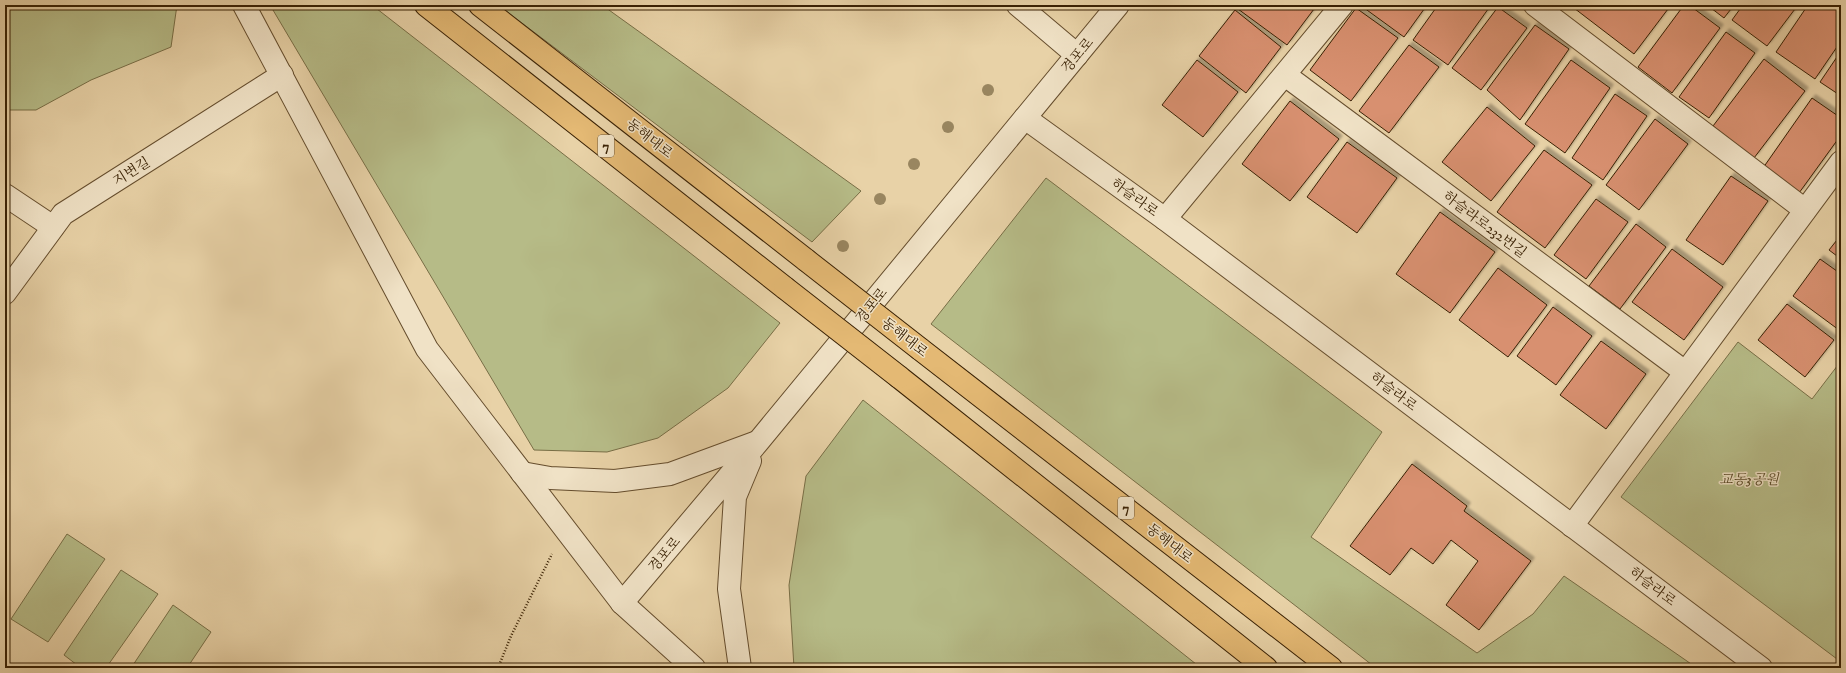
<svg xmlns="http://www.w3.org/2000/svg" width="1846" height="673" font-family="'IM FELL DW Pica','Noto Serif KR',serif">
  <defs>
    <filter id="shadow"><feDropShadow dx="3.5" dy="-3.5" stdDeviation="1" flood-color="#0004"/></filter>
  </defs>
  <rect width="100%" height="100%" fill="#e8d2a7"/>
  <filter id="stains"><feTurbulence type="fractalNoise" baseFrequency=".005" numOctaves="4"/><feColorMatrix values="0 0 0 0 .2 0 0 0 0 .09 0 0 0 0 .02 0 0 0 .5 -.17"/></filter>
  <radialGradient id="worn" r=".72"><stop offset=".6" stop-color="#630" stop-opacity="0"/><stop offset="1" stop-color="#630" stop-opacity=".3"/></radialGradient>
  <g fill="#b6bb87" stroke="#786e46">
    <polygon points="5,5 177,5 171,47 91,80 36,110 5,110"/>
    <polygon points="270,5 372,5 780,323 728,388 658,438 607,452 534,450"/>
    <polygon points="498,5 602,5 861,191 812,242"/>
    <polygon points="1046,178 1382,432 1311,537 1477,653 1533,614 1564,576 1697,668 1376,668 931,324"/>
    <polygon points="1738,342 1812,399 1841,361 1841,662 1621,497"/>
    <polygon points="863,400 1201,668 794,668 789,585 806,476"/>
    <polygon points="67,534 105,559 48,642 11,619"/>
    <polygon points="121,570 158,594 106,668 81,668 64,655"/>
    <polygon points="173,605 211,632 187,668 131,668"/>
  </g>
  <g fill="#d8906f" stroke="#392104" filter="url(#shadow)">
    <polygon points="1241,5 1317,5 1287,45 1238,9"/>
    <polygon points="1360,5 1427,5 1404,37"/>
    <polygon points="1438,5 1491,5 1448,65 1413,40"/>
    <polygon points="1570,5 1671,5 1634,54"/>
    <polygon points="1684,5 1689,5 1720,28 1672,93 1638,67"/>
    <polygon points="1707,5 1734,5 1724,18"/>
    <polygon points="1743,5 1798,5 1767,46 1732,20"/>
    <polygon points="1808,5 1829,5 1841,13 1841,41 1815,79 1776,52"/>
    <polygon points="1498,7 1527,28 1481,90 1452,68"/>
    <polygon points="1356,8 1398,38 1351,101 1310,70"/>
    <polygon points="1235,10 1281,47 1246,93 1199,56"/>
    <polygon points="1535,25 1569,49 1520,120 1487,90"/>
    <polygon points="1726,32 1755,53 1709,118 1679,97"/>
    <polygon points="1409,45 1439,67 1389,133 1359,111"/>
    <polygon points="1841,51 1841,96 1820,82"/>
    <polygon points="1764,59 1805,91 1754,158 1713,126"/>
    <polygon points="1197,60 1238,92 1203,137 1162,105"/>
    <polygon points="1571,60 1610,88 1565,153 1525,124"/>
    <polygon points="1615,94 1647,116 1603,180 1572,158"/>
    <polygon points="1812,98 1841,118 1841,135 1799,193 1763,168"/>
    <polygon points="1290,101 1339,139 1290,201 1242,164"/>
    <polygon points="1487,107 1535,146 1491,201 1442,162"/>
    <polygon points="1655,119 1688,144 1639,210 1606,185"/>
    <polygon points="1347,142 1397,178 1357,233 1307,197"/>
    <polygon points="1544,150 1592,185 1545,248 1497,212"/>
    <polygon points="1731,176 1768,201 1723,265 1686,240"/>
    <polygon points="1596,199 1628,222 1586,279 1554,255"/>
    <polygon points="1440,212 1495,252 1450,313 1396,274"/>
    <polygon points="1636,224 1666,247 1620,309 1589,286"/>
    <polygon points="1841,235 1841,259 1829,250"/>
    <polygon points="1672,249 1723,287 1684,340 1632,302"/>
    <polygon points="1820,259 1841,274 1841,328 1839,330 1793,296"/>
    <polygon points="1498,268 1547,305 1508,357 1459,320"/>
    <polygon points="1787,304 1834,340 1805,377 1758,340"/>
    <polygon points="1553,307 1592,336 1556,385 1517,356"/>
    <polygon points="1601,341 1646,374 1606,429 1560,395"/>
    <polygon points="1412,464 1467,506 1464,511 1531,561 1479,630 1446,605 1478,561 1451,540 1433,564 1411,548 1390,575 1350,546"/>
  </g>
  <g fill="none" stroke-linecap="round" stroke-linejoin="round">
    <defs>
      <g id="minor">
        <polyline points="244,5 427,349 622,603 694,668"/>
        <polyline points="1018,5 1077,55"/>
        <polyline points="1535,5 1805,210"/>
        <polyline points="1285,75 1685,372"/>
        <polyline points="1025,118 1165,219 1761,668"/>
        <polyline points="5,195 53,227"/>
        <polyline points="1165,219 1342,5"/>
        <polyline points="5,293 63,214 282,75"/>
        <polyline points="522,473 550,478 615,481 670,474 757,442"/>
        <polyline points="1572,526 1841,162"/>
        <polyline points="622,603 758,442 1118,5"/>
        <polyline points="740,668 729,589 735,497 750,461"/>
      </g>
      <g id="major">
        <polyline points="426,5 785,288"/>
        <polyline points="480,5 806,260"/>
        <polyline points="920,349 1331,668"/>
        <polyline points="899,377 1266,668"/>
      </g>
    </defs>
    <use href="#minor" stroke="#654d2d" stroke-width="24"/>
    <use href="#major" stroke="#392104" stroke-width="24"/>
    <polyline stroke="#392104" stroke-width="2.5" stroke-dasharray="1 2" stroke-linecap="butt" points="498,668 511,636 552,554"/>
    <use href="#minor" stroke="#f0e2c6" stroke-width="22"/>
    <use href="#major" stroke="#e4b974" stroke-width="22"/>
    <defs>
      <g id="major-bridge">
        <polyline points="806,260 920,349"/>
        <polyline points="785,288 899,377"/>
      </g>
    </defs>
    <use href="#major-bridge" stroke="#392104" stroke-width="24" stroke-linecap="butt"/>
    <use href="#major-bridge" stroke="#e4b974" stroke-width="22"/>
  </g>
  <g fill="#998660">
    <circle cx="988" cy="90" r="6"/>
    <circle cx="948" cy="127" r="6"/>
    <circle cx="914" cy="164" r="6"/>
    <circle cx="880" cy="199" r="6"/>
    <circle cx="843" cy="246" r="6"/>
  </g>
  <g text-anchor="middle" stroke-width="3" stroke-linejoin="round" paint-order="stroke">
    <g fill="#f0e2c6" stroke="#705b3e" stroke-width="1">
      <rect x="598" y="135" width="16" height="22" rx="3"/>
      <rect x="1118" y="497" width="16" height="22" rx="3"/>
    </g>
    <g font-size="13" font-weight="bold" fill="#392104">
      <text x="606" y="151">7</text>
      <text x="1126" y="513">7</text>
    </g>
    <g font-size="14" fill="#392104" stroke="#f0e2c6">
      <text transform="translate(1077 55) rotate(-50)" y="5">경포로</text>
      <text transform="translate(650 138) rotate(38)" y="5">동해대로</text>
      <text transform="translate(131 171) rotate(-32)" y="5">지변길</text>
      <text transform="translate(1135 197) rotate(36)" y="5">하슬라로</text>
      <text transform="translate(1485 224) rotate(37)" y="5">하슬라로232번길</text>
      <text transform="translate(871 305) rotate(-51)" y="5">경포로</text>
      <text transform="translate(905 337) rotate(38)" y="5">동해대로</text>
      <text transform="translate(1394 391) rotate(37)" y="5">하슬라로</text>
      <text transform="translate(1170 543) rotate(38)" y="5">동해대로</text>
      <text transform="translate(664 554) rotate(-50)" y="5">경포로</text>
      <text transform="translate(1653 586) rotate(37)" y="5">하슬라로</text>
    </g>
    <g font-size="14" font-style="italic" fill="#584825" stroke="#f0e2c6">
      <text x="1749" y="484">교동3공원</text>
    </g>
  </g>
  <rect width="1846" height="673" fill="none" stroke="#e8d2a7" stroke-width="20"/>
  <rect x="6" y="6" width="1834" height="661" fill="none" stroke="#392104" stroke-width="2"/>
  <rect x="10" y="10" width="1826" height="653" fill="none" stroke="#392104"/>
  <rect width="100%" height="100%" filter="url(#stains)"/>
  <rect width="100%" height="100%" fill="url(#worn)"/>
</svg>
